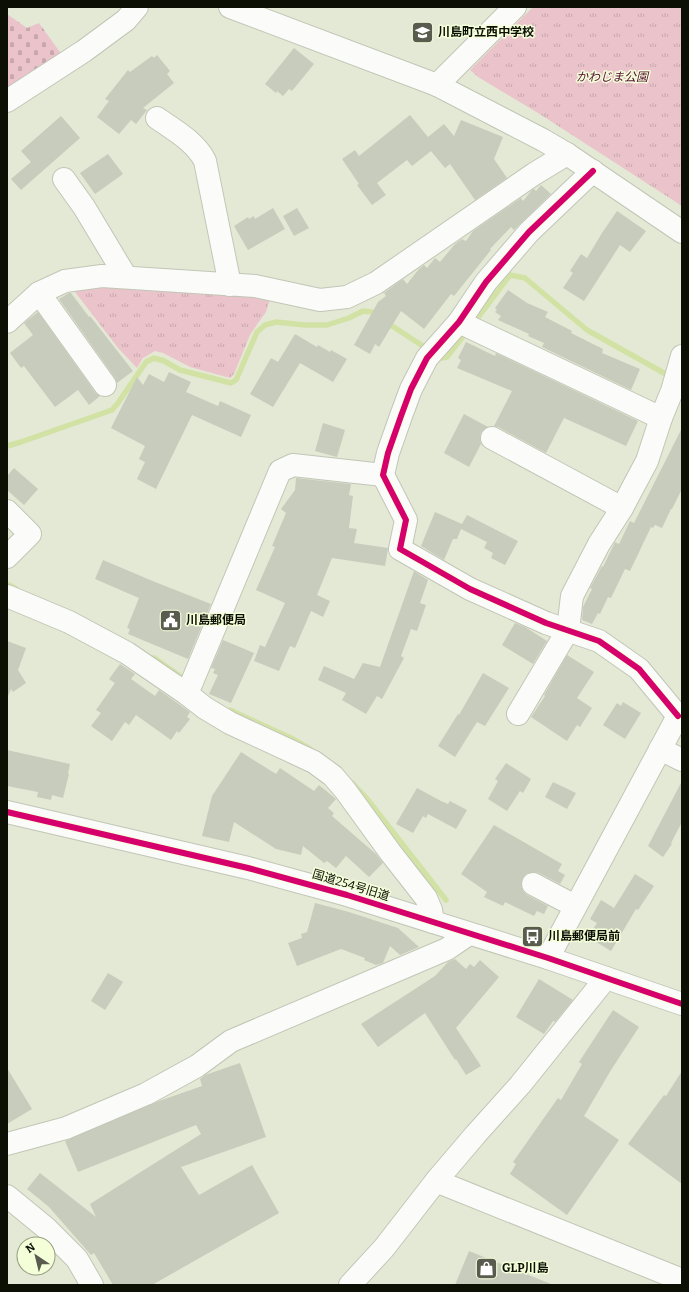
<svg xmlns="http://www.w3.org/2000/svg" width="689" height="1292" font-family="Bitter,'Noto Sans JP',serif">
  <defs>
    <pattern id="grass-tufts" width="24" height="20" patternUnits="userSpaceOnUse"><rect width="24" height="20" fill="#ebc4cb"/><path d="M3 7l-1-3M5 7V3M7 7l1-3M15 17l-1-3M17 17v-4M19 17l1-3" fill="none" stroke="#c8a7ad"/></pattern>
    <pattern id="cemetery-stones" width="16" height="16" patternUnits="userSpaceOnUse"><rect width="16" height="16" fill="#ebc4cb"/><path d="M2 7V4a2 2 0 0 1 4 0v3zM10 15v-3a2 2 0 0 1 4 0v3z" fill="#c8a7ad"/></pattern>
  </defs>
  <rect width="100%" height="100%" fill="#e4e9d5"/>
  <g fill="url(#grass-tufts)">
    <polygon points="533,7 682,7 682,206 538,113 478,77 470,70"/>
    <polygon points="79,286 189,291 270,299 266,312 258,323 250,335 234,374 230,378 190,367 163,353 155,351 143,358 137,368 118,348 72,288"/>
  </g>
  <polygon fill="url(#cemetery-stones)" points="7,14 27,28 39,23 62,55 7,89"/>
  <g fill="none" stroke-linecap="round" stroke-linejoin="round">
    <g stroke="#d2e2a5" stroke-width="5.5">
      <polyline points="386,322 429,350"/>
      <polyline points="473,324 510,275 525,278 587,330 671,377"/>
      <polyline points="436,354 442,358 447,357 467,331"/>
      <polyline points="7,446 21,442 112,410 118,403 146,362 154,358 164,361 180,370 231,383 236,380 257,332 265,325 276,322 305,325 327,325 349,318 363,311 372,312 377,315"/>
      <polyline points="7,584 16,589"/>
      <polyline points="154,658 177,674 185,680"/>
      <polyline points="230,710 291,738 310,749"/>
      <polyline points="352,783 368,800 446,900"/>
    </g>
  </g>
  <g fill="#c8ccbc">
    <polygon points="294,48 314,64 292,91 289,89 283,96 277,91 276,93 265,84"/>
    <polygon points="157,55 170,71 167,74 174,83 143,108 147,110 136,124 131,120 119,134 97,117 109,101 105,99 128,70 130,72 152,56 154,58"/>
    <polygon points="410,115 428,137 444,124 454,136 461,120 503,137 494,159 507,178 475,200 450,164 445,168 431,151 412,166 407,160 377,183 386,195 372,205 357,185 359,184 342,159 355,150 359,156"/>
    <polygon points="61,116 80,138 21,190 11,179 31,162 21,151"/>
    <polygon points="108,154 123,174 95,194 80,173"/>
    <polygon points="541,185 551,194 514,230 511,227 490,249 491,250 454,296 451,294 424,329 401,311 379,347 375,344 370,354 354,345 378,302 386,296 384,293 403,279 407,284 419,269 424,265 427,268 435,258 440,262 455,244 462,239 466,241 473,231 521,198 523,201 532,190 534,189 536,191"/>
    <polygon points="273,208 285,229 248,250 234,226 248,217 249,219 254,216 255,219"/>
    <polygon points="297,208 309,228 294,236 283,216"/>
    <polygon points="617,211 646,231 630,252 620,245 584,301 563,288 573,273 570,271 581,254 587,258 602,233"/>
    <polygon points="508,290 527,303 548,312 545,317 572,331 571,333 603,349 602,353 640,369 631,390 542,347 544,343 528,336 529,334 498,320 501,316 495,312 497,310 495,308"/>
    <polygon points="69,293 71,293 89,317 90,316 133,371 117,383 115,378 59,299"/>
    <polygon points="38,312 95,392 100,396 89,405 78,390 55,407 24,366 21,368 10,353 33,335 24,323"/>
    <polygon points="295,334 317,347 318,345 330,352 331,350 347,359 333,382 300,363 273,407 250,394 271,358 278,362"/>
    <polygon points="466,342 495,356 496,353 638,421 626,446 564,418 546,453 498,427 494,426 512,391 457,368 461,360 458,358"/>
    <polygon points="169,372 191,382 186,392 218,406 220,401 251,415 241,437 192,415 156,489 137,479 145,462 139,459 145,446 111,428 137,377 143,385 149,374 164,382"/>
    <polygon points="464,414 488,427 481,432 480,439 481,444 469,467 444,453"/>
    <polygon points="323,423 345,430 337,457 315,451"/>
    <polygon points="682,428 682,489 672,509 671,509 662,528 655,525 653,528 651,527 630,571 625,569 611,598 608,597 600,614 598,613 592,624 582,620 583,607 592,589 590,588 602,566 603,567 615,542 619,544 630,521 634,523"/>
    <polygon points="14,468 38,489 24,505 7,490 7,476"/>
    <polygon points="296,478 351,484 349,495 353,496 349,528 357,529 354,543 388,548 388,549 385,566 332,558 317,595 330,601 323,617 311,611 295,648 290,646 279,671 254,661 260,645 265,647 285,603 256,590 275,547 272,546 286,513 281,509 295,490"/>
    <polygon points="435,512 462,524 467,515 518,541 505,565 491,558 493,553 484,548 487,542 461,529 457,539 453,539 444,560 421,546"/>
    <polygon points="103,560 155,582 211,604 188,659 128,634 130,629 127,628 139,598 95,579"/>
    <polygon points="414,571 428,580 420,603 426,605 417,631 411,629 401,656 404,658 382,699 377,696 366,714 342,700 346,693 318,680 324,666 354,679 363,663 380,667"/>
    <polygon points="515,623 525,627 547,641 533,664 502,645"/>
    <polygon points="223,640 254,653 231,703 209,694 218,675 213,673 215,669 211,668"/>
    <polygon points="7,641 26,648 18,670 26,683 13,692 11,689 8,696 7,696"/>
    <polygon points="567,655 594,672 577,698 592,708 580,727 577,725 567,741 531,717 545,696 544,695"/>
    <polygon points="120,664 135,674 131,679 155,696 159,690 190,712 187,717 190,719 179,733 177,731 171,740 136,715 129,725 125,722 112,741 91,726 101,713 96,710 115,683 109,679"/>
    <polygon points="483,673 509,688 485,726 477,722 455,757 438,746 458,714 459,715"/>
    <polygon points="623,702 641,713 625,739 603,725 617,703 621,706"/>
    <polygon points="7,750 70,764 68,774 69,774 63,798 52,795 51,800 37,797 38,792 7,786"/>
    <polygon points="241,752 276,774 280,768 314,791 319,785 336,799 328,808 334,813 332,816 376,854 383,863 369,877 346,856 336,868 327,861 324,863 303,846 301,855 276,849 234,822 229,842 202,836 212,796"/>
    <polygon points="506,763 531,779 523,793 520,791 507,811 488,799 498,781 495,779"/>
    <polygon points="682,781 682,822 671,843 672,844 663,857 648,846"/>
    <polygon points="553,782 576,793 567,809 545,797"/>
    <polygon points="417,788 441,801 448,804 450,801 467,810 456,829 428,814 426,818 423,816 413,833 396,824"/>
    <polygon points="494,825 562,864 558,871 565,875 560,884 539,873 533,872 526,874 522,879 521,885 523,891 527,895 548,906 544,914 537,911 534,916 505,902 503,906 484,897 487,892 461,874"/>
    <polygon points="635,874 654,886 638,910 636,909 611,951 588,937 597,923 590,919 601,900 614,908"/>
    <polygon points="315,903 349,912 398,928 419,947 400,955 390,946 383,963 376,965 364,960 365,958 341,949 297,966 288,943 302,938 301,934 307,932"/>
    <polygon points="455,959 466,969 470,964 474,967 480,960 499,977 456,1028 481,1066 466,1075 456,1059 455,1060 425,1013 378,1047 361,1024 435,976 448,962"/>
    <polygon points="108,973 123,982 105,1010 91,1001"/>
    <polygon points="539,979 573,1000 555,1022 553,1021 544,1034 516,1017"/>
    <polygon points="613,1010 639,1027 611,1070 584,1116 619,1140 567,1215 510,1174 516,1164 513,1162 558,1098 561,1100 582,1064 579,1062"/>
    <polygon points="240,1063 266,1137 181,1167 199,1195 252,1165 279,1213 152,1285 113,1285 94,1253 91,1255 49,1207 27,1189 40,1173 96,1217 90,1204 201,1134 196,1125 78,1172 65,1141 159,1101 202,1086 200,1079 205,1075"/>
    <polygon points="7,1068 32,1109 7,1124"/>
    <polygon points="682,1071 682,1184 628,1144 664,1095 666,1096"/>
    <polygon points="469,1251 551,1284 551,1285 455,1285"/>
  </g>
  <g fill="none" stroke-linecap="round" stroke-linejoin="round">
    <defs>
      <g id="minor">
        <polyline points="230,7 437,85 543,140 567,154 682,232"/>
        <polyline points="437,85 515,7"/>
        <polyline points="7,101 84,51 126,20 137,7"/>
        <path d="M157,118C174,130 196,142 205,161L230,285"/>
        <polyline points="593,171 529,232 486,282 459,322 427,358 411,389 401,416 388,453 383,475 406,520 400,549 470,589 546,623 599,641 639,669 678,716"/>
        <polyline points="64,179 84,207 126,277"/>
        <polyline points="39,293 105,385"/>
        <polyline points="7,322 39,293 65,281 102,276 255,286 320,300 347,297 376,283 534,174 567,154"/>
        <polyline points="459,322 661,418"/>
        <polyline points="492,438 622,508"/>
        <polyline points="7,511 30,534 7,557"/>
        <polyline points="7,596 69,622 127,653 187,694 205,708 230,723 314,762 333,776 345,790 390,852 426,898 431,910 433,922"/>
        <polyline points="187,694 280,471 293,465 383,475"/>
        <polyline points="518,714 568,630 572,596 599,544 622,508 647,461 661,418 672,391 682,356"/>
        <polyline points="660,749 682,760"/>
        <polyline points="7,812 248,868 347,895 548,958 682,1004"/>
        <polyline points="533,884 575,906"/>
        <polyline points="548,958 678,716 682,713"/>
        <polyline points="7,1144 66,1128 146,1094 197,1066 231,1041 447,949 469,934"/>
        <polyline points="436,1181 682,1280"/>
        <polyline points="7,1196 46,1228 77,1259 92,1285"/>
        <polyline points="350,1285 384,1248 436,1181 476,1134 520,1085 606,978"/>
      </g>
    </defs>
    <use href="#minor" stroke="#c1c6b6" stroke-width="24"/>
    <use href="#minor" stroke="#fbfcf9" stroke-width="22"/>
    <defs>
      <g id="cycleway">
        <polyline points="593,171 529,232 486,282 459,322 427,358 411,389 401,416 388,453 383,475 406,520 400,549 470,589 546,623 599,641 639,669 678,716"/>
        <polyline points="7,812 248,868 347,895 548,958 682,1004"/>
      </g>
    </defs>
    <use href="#cycleway" stroke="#f4ffda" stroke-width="8"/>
    <use href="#cycleway" stroke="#d6006c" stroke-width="6"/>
  </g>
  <defs>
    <symbol id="school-square" viewBox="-11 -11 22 22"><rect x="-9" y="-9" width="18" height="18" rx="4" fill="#585b4d" stroke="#f4ffda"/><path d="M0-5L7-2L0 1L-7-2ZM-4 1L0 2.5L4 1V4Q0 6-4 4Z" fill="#fff"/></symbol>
    <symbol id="civic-square" viewBox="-11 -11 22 22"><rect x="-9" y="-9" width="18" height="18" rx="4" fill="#585b4d" stroke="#f4ffda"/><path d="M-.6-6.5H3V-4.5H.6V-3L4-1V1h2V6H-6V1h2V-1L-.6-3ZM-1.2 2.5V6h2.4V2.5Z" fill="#fff"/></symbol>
    <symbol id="bus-square" viewBox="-11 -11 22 22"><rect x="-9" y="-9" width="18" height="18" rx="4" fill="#585b4d" stroke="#f4ffda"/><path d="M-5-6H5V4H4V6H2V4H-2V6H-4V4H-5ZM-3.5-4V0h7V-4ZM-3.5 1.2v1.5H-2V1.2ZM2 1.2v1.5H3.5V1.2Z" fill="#fff"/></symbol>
    <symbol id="shop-square" viewBox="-11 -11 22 22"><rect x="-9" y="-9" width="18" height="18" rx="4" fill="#585b4d" stroke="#f4ffda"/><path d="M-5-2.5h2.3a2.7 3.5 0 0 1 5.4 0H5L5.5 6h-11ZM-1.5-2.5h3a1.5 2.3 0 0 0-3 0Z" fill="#fff"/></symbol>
  </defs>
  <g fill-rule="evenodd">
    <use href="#school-square" x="410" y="20" width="25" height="25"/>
    <use href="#civic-square" x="158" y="608" width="25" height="25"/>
    <use href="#bus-square" x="520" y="924" width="25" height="25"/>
    <use href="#shop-square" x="474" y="1256" width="25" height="25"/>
  </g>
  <g text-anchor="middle" stroke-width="3" stroke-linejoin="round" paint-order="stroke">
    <g font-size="12" font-weight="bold" fill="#0c0f04" stroke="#f4ffda" text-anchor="start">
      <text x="438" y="36">川島町立西中学校</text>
      <text x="186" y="624">川島郵便局</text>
      <text x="548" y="940">川島郵便局前</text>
      <text x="502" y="1272">GLP川島</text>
    </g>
    <g font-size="12" font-style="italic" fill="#530c30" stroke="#f4ffda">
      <text x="612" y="81">かわじま公園</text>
    </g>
    <g font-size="12" fill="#0c0f04" stroke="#f4ffda">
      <text transform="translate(351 885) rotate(17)" y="4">国道254号旧道</text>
    </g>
  </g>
  <rect width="689" height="1292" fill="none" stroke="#0c0f04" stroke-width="16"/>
  <g transform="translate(36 1256) rotate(325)"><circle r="19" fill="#f4ffda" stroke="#979f84"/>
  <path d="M0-3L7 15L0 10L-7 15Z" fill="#585b4d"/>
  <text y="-6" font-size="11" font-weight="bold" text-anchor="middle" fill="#0c0f04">N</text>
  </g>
</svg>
